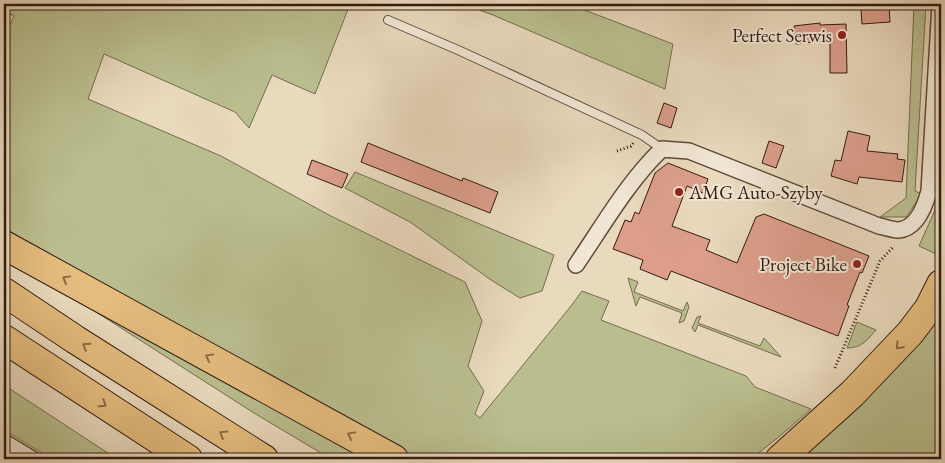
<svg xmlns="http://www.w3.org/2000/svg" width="945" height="463" font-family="'EB Garamond',serif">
  <rect width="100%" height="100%" fill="#e9d9bd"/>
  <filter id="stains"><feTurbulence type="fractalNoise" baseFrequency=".004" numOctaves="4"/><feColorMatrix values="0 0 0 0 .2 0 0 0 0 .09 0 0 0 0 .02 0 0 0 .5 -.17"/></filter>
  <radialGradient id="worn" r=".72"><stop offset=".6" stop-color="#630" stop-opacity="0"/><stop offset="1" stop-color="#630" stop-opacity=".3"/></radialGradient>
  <g fill="#babe8f" stroke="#766c4f">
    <polygon points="4,4 350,4 315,94 272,75 249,128 235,112 104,54 88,99 221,156 329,215 465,282 482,321 468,366 484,391 475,414 480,418 571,306 582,291 609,301 601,320 746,376 755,387 811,409 780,436 751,459 411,459 176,330 176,325 4,228 4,37 14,16 4,11"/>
    <polygon points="463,4 569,4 673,44 665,89 493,15"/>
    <polygon points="914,4 926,4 915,191 922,194 906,217 880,217 906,198"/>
    <polygon points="941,98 941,238 936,254 919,246 935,210"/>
    <polygon points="355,172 554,255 542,291 520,298 491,280 410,222 345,188"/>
    <polygon points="628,278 638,282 634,292 683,311 687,302 689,307 684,321 679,323 682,313 640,297 636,306"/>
    <polygon points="71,296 372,459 331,459 254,413"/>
    <polygon points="941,303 941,459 797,459"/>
    <polygon points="701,316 698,323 760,346 764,338 781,357 698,325 695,332 692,328 697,317"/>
    <path d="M857,322L876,330C867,340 862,348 847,348Z"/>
    <polygon points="4,385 117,459 52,459 4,430"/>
  </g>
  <g fill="#dc9e8b" stroke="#321b0f">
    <polygon points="865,4 889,4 890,22 862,24 861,10 865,9"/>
    <polygon points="820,23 820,25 846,24 847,73 830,73 830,40 796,44 794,26"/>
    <polygon points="664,103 677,108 671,128 657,123"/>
    <polygon points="848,131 870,136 867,151 898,154 897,159 905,160 902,182 859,177 857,184 831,176 835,160 841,161"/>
    <polygon points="769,141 784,146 776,168 762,163"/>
    <polygon points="368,143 462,181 463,178 498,192 490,213 361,162"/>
    <polygon points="312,160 348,174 342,188 307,174"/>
    <polygon points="668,163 708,179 703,193 687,186 672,226 710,240 706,250 737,263 756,217 764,214 869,256 862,273 860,272 847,305 849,306 838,336 671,271 667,280 640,269 643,260 613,249 625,220 631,222 635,212 639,214 655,173"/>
  </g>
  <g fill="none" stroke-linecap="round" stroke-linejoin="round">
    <defs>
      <polyline id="lane" points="388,20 458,50 642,135 662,149"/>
      <g id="street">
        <path d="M576,265C602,227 629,180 662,149L689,151L879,226C885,227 893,230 899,230C917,228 925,206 929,191L940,4"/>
        <polyline points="4,442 32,459"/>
      </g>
      <g id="highway">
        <polyline points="4,245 394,459"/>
        <polyline points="4,292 76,340 264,459"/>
        <polyline points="4,339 188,459"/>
        <polyline points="780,459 852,394 910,333 929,308 941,284"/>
      </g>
    </defs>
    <use href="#lane" stroke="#604a3a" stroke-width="10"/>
    <use href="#street" stroke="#604a3a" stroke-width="18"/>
    <use href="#highway" stroke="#321b0f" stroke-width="30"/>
    <g stroke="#321b0f" stroke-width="3" stroke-dasharray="1 2.5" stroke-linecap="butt">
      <polyline points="617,151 631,146 634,142"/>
      <polyline points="835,368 880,261 894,246"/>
    </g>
    <use href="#lane" stroke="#f1e6d4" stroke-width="8"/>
    <use href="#street" stroke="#f1e6d4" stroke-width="15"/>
    <use href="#highway" stroke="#e4bc7e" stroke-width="28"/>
  </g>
  <defs><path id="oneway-chevron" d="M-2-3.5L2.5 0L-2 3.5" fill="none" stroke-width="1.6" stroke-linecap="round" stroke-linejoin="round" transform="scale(1.25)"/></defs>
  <g stroke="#8b6c46">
    <use href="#oneway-chevron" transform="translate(66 279) rotate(-151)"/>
    <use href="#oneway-chevron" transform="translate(86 346) rotate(-147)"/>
    <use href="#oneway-chevron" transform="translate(899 346) rotate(133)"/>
    <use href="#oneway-chevron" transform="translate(209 357) rotate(-151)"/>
    <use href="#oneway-chevron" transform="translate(103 404) rotate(33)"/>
    <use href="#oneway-chevron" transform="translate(223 434) rotate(-148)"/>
    <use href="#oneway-chevron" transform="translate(351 435) rotate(-151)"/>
  </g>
  <g fill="#8f2418" stroke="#f1e6d4" stroke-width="2">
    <circle cx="842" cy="35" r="5"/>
    <circle cx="679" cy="192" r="5"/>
    <circle cx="857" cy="264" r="5"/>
  </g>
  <g text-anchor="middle" stroke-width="4" stroke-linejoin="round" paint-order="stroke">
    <g font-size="19" fill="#321b0f" stroke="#f1e6d4" text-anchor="end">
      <text x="832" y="42">Perfect Serwis</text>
      <text x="689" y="199" text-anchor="start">AMG Auto-Szyby</text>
      <text x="847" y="271">Project Bike</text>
    </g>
  </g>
  <rect width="945" height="463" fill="none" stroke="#e9d9bd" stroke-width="20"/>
  <rect x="5" y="5" width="935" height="453" fill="none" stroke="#321b0f" stroke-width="2.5"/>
  <rect x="10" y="10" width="925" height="443" fill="none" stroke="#321b0f"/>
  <rect width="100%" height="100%" filter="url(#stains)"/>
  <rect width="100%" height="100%" fill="url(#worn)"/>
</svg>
